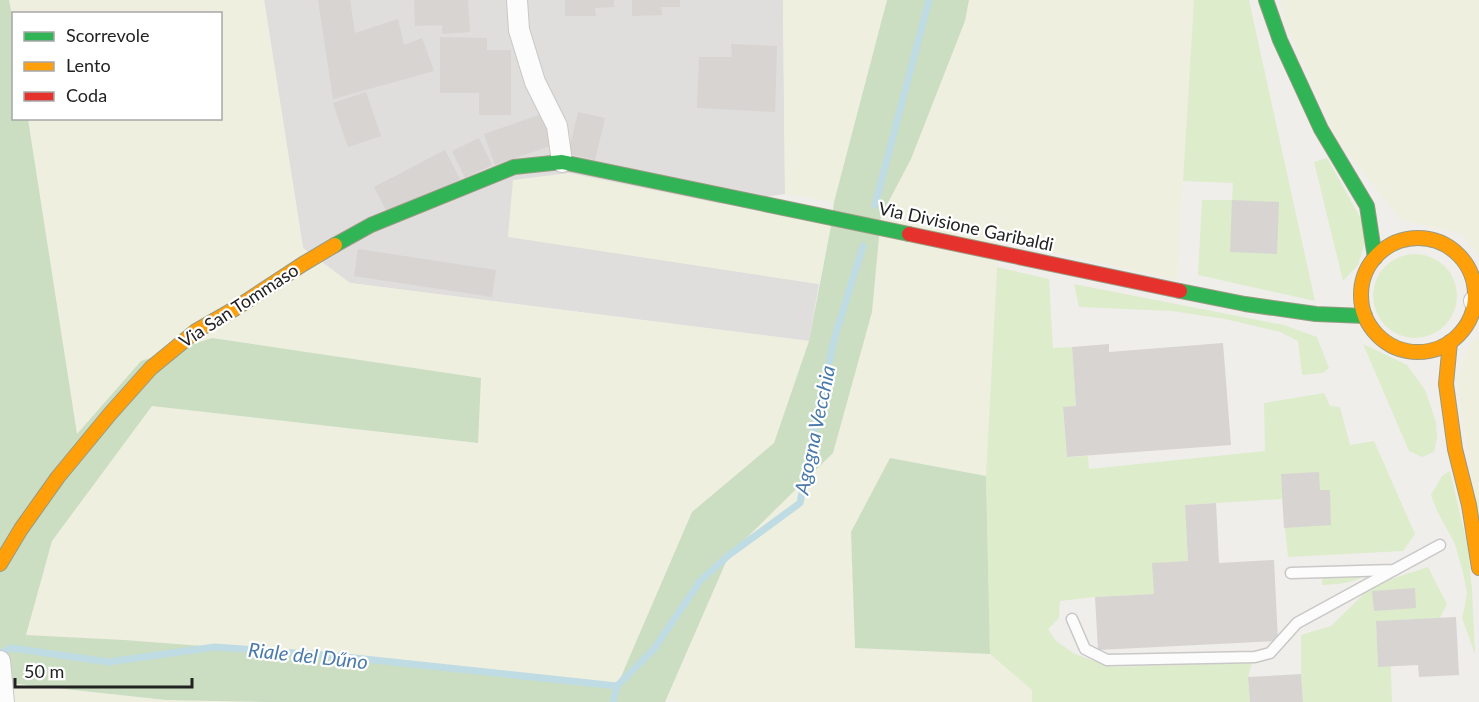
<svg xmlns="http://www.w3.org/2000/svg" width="1479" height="702" font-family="Lato,sans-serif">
  <rect width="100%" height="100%" fill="#f0eeeb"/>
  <polygon fill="#dfdedc" points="264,0 783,0 785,194 508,236 819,284 809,341 350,283 303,248"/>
  <g fill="#efefdf">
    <polygon points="9,0 264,0 303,248 350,283 809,341 774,443 692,512 617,686 336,656 124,640 26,635 52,541 152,406 477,443 481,378 212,338 77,435 28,119 220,118 220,14 14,14 13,26"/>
    <polygon points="783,0 887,0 834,202 785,194"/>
    <polygon points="969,0 1194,0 1177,280 998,241 986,476 890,458 855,648 990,654 1032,690 1032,702 681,702 666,700 729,555 833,453 881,216 911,159 965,21"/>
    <polygon points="1280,0 1479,0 1479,258 1462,234 1401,220 1338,141 1285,23"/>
    <polygon points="569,173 831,226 819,284 508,237 513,180"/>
    <polygon points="1479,336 1479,520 1456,379 1471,343"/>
    <polygon points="0,682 166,700 268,702 0,702"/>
  </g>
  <g fill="#ddeccb">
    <polygon points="1194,0 1249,0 1315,301 1198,275 1202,200 1232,200 1233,183 1183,181"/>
    <polygon points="1327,158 1361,219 1365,242 1358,265 1343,281 1314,162"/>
    <circle cx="1415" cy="296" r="42"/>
    <polygon points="997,267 1049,279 1053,348 1072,347 1076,406 1063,408 1067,457 1088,456 1089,469 1265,451 1264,403 1324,393 1330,406 1340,407 1350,445 1374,441 1415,534 1403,551 1288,557 1282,499 1185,505 1188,561 1154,594 1095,597 1060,601 1059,618 1048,629 1056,641 1075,654 1111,667 1252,663 1248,677 1250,702 1032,702 1032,690 990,654 986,476"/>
    <polygon points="1074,284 1284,325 1317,337 1329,368 1323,373 1302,375 1298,341 1280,332 1225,319 1172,311 1079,307"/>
    <polygon points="1363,344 1407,365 1425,390 1436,422 1437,438 1434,452 1422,457 1409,451"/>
    <polygon points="1450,471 1468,548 1472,590 1475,654 1462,618 1465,605 1467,593 1463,573 1455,544 1437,511 1431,495 1442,476"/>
    <polygon points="1428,567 1447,604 1440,618 1376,621 1378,666 1391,666 1392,702 1303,702 1301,674 1301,635 1331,626 1367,591 1391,579"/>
    <path d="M1367,573C1355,584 1337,584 1322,585V576Z"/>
  </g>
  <g fill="#cbdec1">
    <polygon points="0,0 9,0 14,26 14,118 28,119 77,434 141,361 212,338 481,378 478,443 152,406 52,541 26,635 124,640 336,656 617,686 692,512 774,443 809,341 831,226 834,202 887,0 969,0 965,21 911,159 881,216 872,312 833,453 729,555 665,702 268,702 166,700 0,682"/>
    <polygon points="890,458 986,476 990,654 855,648 851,532"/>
  </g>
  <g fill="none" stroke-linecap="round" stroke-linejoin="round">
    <g stroke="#bfdbe3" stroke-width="7">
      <polyline points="875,205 929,0"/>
      <polyline points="0,653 11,648 108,662 215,647 336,656 617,686"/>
      <polyline points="613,702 617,686 654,649 700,581 729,555 800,503 813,435 835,336 863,246"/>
    </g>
  </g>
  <g fill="#d7d4d2">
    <polygon points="318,0 350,0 355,33 398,19 404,45 422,38 434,71 333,99"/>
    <polygon points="414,0 468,0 470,32 442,34 442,25 415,26"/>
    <polygon points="565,0 614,0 614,7 595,8 596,16 565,16"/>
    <polygon points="632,0 680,0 680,7 661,7 662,15 632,16"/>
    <polygon points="440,37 487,38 487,50 511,50 511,115 479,115 479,93 440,93"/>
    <polygon points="731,44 777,46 775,112 697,108 699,57 732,57"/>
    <polygon points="366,92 381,136 348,147 333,103"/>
    <polygon points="578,112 605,118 595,160 568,154"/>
    <polygon points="542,114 553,145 495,165 484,134"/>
    <polygon points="479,138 492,165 465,178 452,151"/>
    <polygon points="445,150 460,179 389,216 374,187"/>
    <polygon points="1232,200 1279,202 1277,254 1230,252"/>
    <polygon points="358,249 496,270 492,297 354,276"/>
    <polygon points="1223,343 1231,445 1067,457 1063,407 1076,406 1072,347 1109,344 1109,352"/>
    <polygon points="1319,472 1320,490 1330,490 1331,525 1284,528 1281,474"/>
    <polygon points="1216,503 1219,563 1274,560 1278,641 1098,650 1095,597 1154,594 1152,563 1188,561 1185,505"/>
    <polygon points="1415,588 1416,608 1374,611 1372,591"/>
    <polygon points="1456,617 1459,675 1419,677 1418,665 1378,667 1376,621"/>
    <polygon points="1301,674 1303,702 1250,702 1248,677"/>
  </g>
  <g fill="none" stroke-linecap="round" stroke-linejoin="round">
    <defs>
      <g id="lane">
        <polyline points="1291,573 1394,570 1440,545"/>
        <polyline points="1072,619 1085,649 1107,660 1255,657 1270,653 1297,623 1394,570"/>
      </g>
      <g id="street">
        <polyline points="517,0 519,30 535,82 557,126 562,162"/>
        <polyline points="1474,301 1479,302"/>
        <polyline points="0,661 4,702"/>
      </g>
      <g id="fast">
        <polyline points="1266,0 1280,40 1321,129 1367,206 1375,258"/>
        <polyline points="335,245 371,225 514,167 562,162 909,234"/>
        <polyline points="1180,291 1245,304 1316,314 1365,316"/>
      </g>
      <g id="slow">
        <circle cx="1418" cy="295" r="57"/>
        <polyline points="1450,342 1446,384 1455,449 1469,505 1479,568"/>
        <polyline points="0,564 21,529 58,477 110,414 151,368 196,331 236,308 303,264 335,245"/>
      </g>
      <polyline id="jam" points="909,234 1180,291"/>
    </defs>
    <use href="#lane" stroke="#c9c8c7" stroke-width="13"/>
    <use href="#street" stroke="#c9c8c7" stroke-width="22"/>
    <use href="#fast" stroke="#999a82" stroke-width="16"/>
    <use href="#slow" stroke="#999a82" stroke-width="16"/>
    <use href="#jam" stroke="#999a82" stroke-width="16"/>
    <use href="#lane" stroke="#fdfcfc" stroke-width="10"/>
    <use href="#street" stroke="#fdfcfc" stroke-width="20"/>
    <use href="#fast" stroke="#30b455" stroke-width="14"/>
    <use href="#slow" stroke="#ff9f0a" stroke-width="14"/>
    <use href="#jam" stroke="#e5322d" stroke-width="14"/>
  </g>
  <g text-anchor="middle" stroke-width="4.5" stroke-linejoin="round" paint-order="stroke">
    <g font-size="18" fill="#222" stroke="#fff">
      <text transform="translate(966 227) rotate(12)" y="6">Via Divisione Garibaldi</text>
      <text transform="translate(239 306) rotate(-33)" y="6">Via San Tommaso</text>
    </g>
    <g font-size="20" font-style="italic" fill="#4a7aab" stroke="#fff">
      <text transform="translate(815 430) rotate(-78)" y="7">Agogna Vecchia</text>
      <text transform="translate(308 656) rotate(6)" y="7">Riale del Dűno</text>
    </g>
  </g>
  <rect x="12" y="12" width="210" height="108" fill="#ffffff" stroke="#a7a7a7" stroke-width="1.5"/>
  <rect x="24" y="32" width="30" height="9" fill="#30b455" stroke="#a7a7a7" stroke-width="1.5"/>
  <text x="66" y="42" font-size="18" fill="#222222">Scorrevole</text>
  <rect x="24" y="62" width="30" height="9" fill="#ff9f0a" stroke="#a7a7a7" stroke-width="1.5"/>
  <text x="66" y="72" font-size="18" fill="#222222">Lento</text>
  <rect x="24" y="92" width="30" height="9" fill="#e5322d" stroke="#a7a7a7" stroke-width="1.5"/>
  <text x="66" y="102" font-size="18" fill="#222222">Coda</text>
  <path d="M15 678v9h177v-9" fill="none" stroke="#222222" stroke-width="3"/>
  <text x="24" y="678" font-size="18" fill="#222222" stroke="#ffffff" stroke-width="4.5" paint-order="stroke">50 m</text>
</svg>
